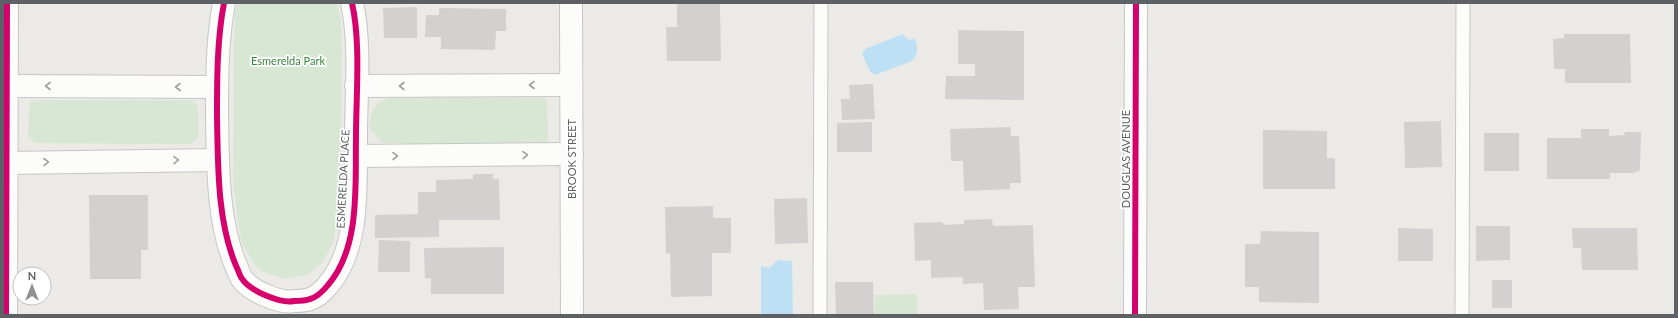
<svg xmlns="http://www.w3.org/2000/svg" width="1678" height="318" font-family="Lato,sans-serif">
  <rect width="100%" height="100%" fill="#eceae7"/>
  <g fill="#d7e7d3">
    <polygon points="239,3 337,3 341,20 342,47 340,212 333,243 322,263 307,275 285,279 263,272 256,267 242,243 238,221 233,182 234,40 235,11"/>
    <polygon points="393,97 544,98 547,101 548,140 544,143 527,144 411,144 381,142 370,129 370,119 373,109 382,101"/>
    <polygon points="42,100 192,100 198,106 198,138 190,144 35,143 28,136 29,110 31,101"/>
    <polygon points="917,294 917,315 875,315 875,295"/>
  </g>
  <g fill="#bee0f4">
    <path d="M903,34L907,39L912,40L915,38C918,47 919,54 912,61L875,75L870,71L862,54L865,49Z"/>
    <polygon points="778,260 792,261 793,315 761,315 761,266 769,268"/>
  </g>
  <g fill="#d3d1d0">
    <polygon points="677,3 720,3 721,61 667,61 666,27 677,27"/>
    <polygon points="417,7 417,38 384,38 383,8"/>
    <polygon points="439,8 506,9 506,31 496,31 495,50 441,49 441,37 425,37 426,15 439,15"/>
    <polygon points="958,30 1024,31 1024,100 945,99 946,76 975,76 975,64 958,64"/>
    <polygon points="1564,34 1630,34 1631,83 1565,83 1565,69 1554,69 1553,39 1564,38"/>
    <polygon points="873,84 875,119 842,120 841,99 850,99 849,85"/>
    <polygon points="1441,121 1442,167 1405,168 1404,122"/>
    <polygon points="872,122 872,152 837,152 837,123"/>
    <polygon points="1010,127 1011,136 1019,136 1021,183 1010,183 1010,189 964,191 963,161 951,161 950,129"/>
    <polygon points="1581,129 1609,129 1609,136 1624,135 1625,132 1641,132 1640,168 1639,171 1632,173 1610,173 1610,179 1547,179 1547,138 1581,138"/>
    <polygon points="1263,130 1327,131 1327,158 1335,158 1335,189 1263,189"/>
    <rect x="1484" y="133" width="35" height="38"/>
    <polygon points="473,174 493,174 493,179 499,179 500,220 439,220 439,237 375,238 375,215 418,214 418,192 436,192 436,180 473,179"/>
    <polygon points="89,195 148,195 148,250 141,250 141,279 90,279"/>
    <polygon points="807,198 808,243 775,244 774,199"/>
    <polygon points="713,206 713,218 731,218 731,253 712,253 712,296 671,297 670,253 666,254 665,207"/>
    <polygon points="992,219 993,226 1033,225 1035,287 1018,287 1019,309 984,310 983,283 963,284 963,277 931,278 931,260 915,261 914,223 943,222 943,225 964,224 964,220"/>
    <polygon points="1476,226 1510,226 1510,260 1476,261"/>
    <polygon points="1398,228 1433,229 1433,261 1398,261"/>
    <polygon points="1572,228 1637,228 1638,270 1582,270 1581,248 1573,248"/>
    <polygon points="1261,231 1319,232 1319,303 1259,302 1259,287 1245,287 1245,244 1260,244"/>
    <polygon points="379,240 410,241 410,272 378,272"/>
    <polygon points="504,247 504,294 431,294 431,278 425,279 424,248"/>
    <rect x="1492" y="280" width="20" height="28"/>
    <polygon points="835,282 873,282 874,315 836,315"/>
  </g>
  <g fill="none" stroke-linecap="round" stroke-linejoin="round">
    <defs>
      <g id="lane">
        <polyline points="820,315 821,3"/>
        <polyline points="1462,315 1463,3"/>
      </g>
      <g id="street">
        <path d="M224,3C217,40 217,78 217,116C218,165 217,223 237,268C239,272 240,277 243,280C251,291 281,304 294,301C299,301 305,301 310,299C317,297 324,290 328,285C361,247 355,183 356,137C356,95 361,43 352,3"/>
        <polyline points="571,3 572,315"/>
        <polyline points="7,86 217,87"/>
        <polyline points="356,86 571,85"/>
        <polyline points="356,156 572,154"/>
        <polyline points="7,163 218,160"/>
        <polyline points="6,315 7,3"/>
        <polyline points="1135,315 1136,3"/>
      </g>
    </defs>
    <use href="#lane" stroke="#c6c6c7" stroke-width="15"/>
    <use href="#street" stroke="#c6c6c7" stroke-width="24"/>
    <use href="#lane" stroke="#fcfcfb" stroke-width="13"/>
    <use href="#street" stroke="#fcfcfb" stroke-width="22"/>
    <defs>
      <g id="cycleway">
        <path d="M224,3C217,40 217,78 217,116C218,165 217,223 237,268C239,272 240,277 243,280C251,291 281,304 294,301C299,301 305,301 310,299C317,297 324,290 328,285C361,247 355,183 356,137C356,95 361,43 352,3"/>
        <polyline points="6,315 7,3"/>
        <polyline points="1135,315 1136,3"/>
      </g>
    </defs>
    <use href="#cycleway" stroke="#fff" stroke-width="8"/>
    <use href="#cycleway" stroke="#d6006c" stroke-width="6"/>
  </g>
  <defs><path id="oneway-chevron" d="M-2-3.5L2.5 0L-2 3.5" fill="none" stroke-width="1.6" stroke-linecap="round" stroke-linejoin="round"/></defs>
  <g stroke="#9d9ea0">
    <use href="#oneway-chevron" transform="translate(532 85) rotate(180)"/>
    <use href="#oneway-chevron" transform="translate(48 86) rotate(-180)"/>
    <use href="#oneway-chevron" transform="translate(402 86) rotate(180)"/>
    <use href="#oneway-chevron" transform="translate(178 87) rotate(-180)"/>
    <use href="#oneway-chevron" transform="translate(525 155) rotate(-1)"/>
    <use href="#oneway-chevron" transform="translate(395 156) rotate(-1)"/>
    <use href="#oneway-chevron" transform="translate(176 160) rotate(-1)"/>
    <use href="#oneway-chevron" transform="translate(46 162) rotate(-1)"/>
  </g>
  <g text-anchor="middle" stroke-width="3.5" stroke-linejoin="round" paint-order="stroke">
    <g font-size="11" fill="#3d843c" stroke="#fff">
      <text x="288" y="65">Esmerelda Park</text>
    </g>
    <g font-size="11" fill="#5d6064" stroke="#fff">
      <text transform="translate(572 159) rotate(-90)" y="4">BROOK STREET</text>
      <text transform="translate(1126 159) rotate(-90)" y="4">DOUGLAS AVENUE</text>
      <text transform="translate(343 179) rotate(-87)" y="4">ESMERELDA PLACE</text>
    </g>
  </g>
  <rect width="1678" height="318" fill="none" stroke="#5d6064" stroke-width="8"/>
  <g transform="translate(32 286)"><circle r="19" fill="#ffffff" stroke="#bebfc1"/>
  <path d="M0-3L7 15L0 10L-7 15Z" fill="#8f9092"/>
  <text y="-6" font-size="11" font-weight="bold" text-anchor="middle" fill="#5d6064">N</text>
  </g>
</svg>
